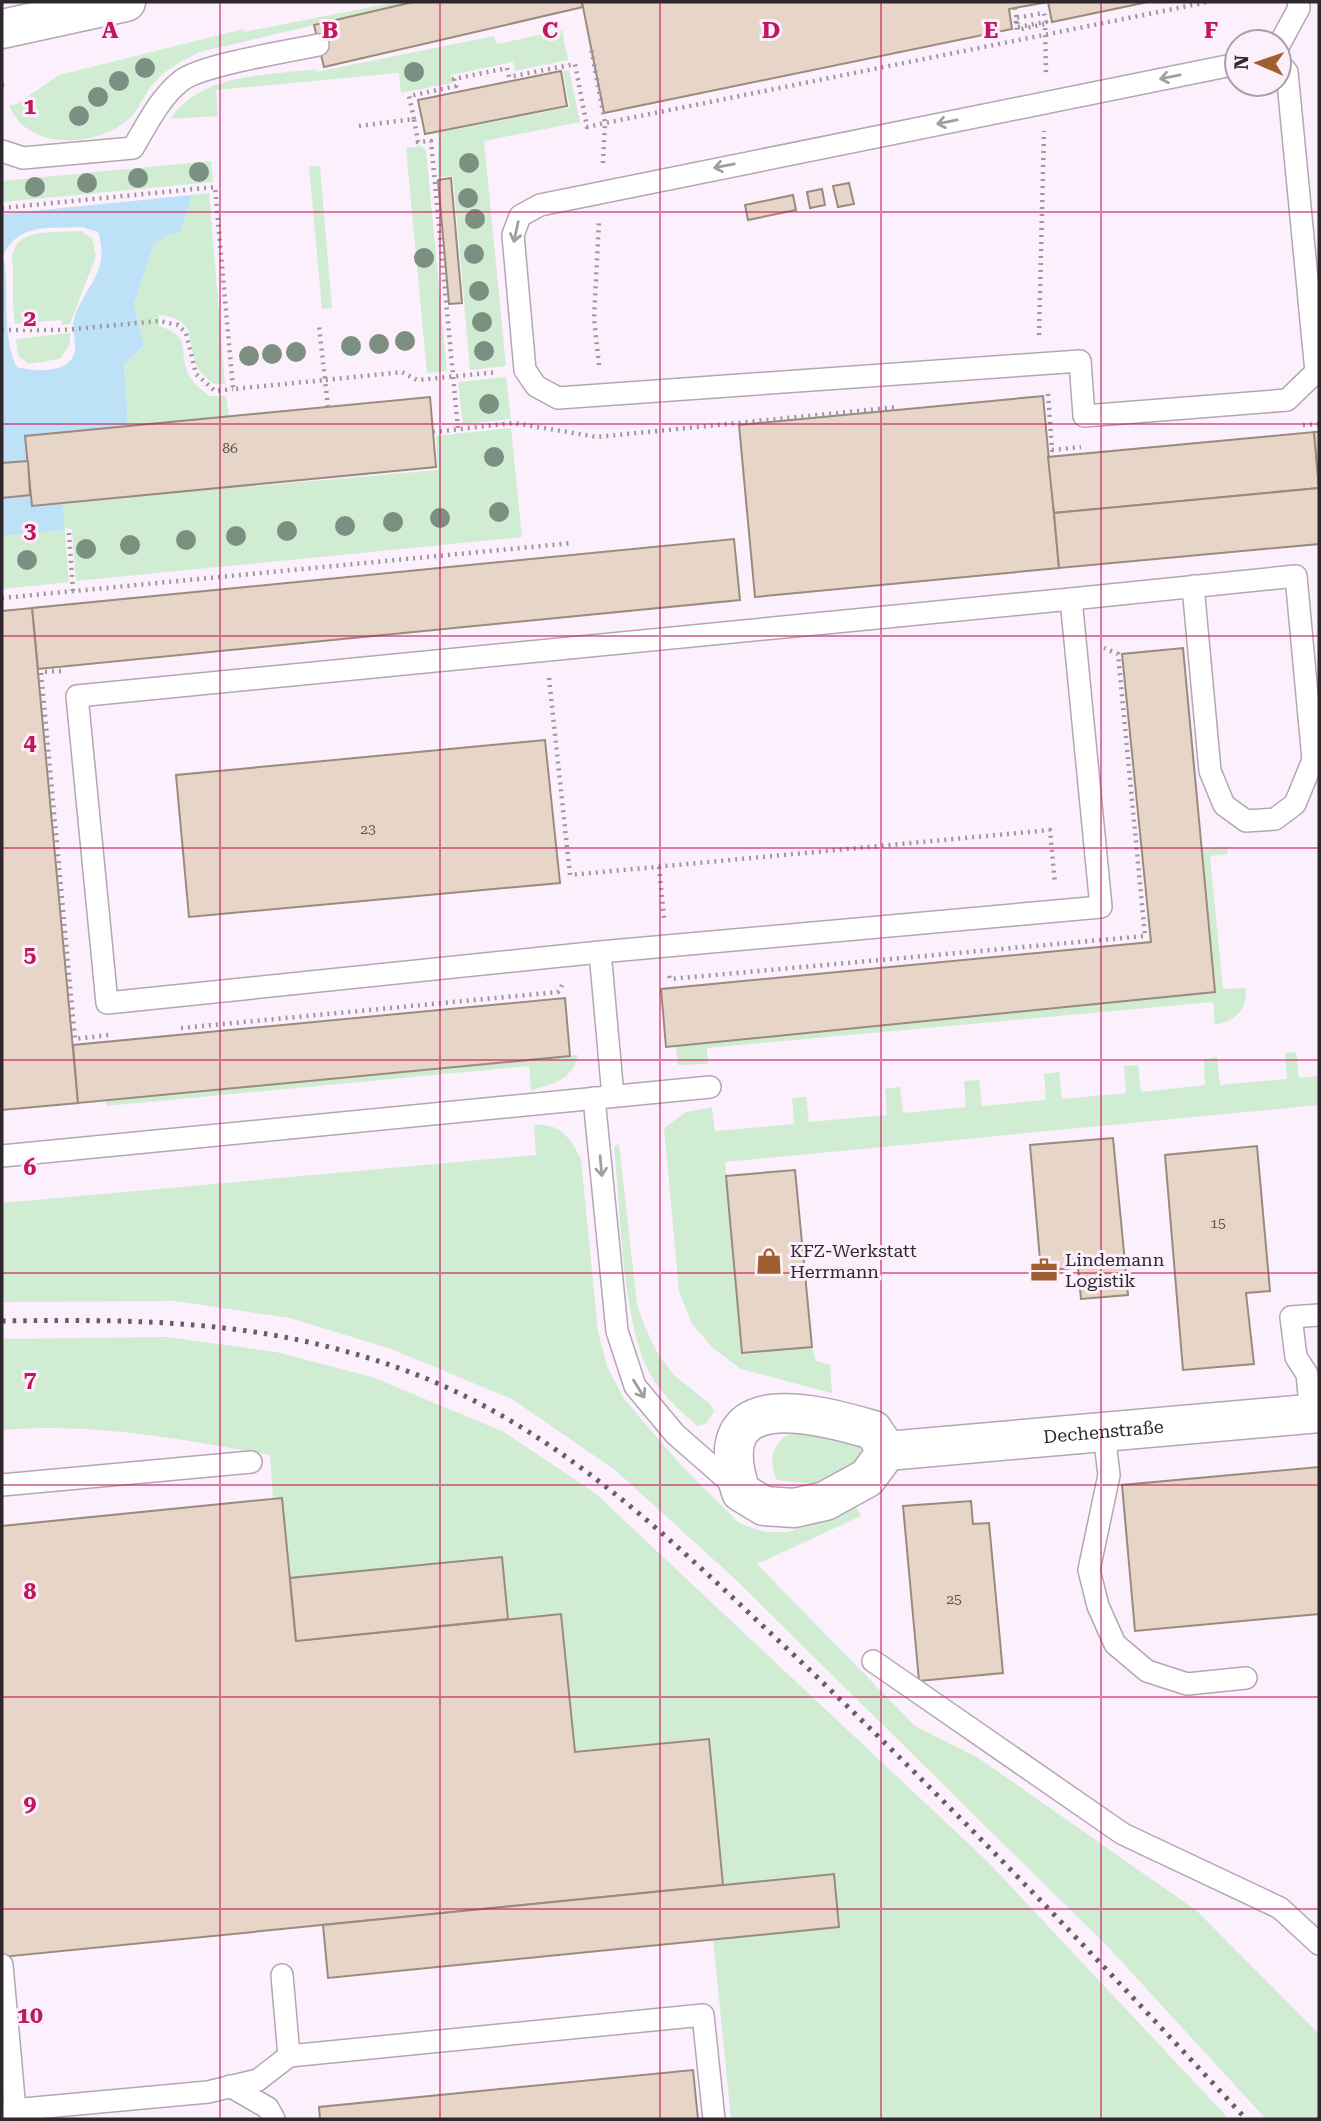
<svg xmlns="http://www.w3.org/2000/svg" width="1321" height="2121" font-family="'Roboto Serif',serif">
  <rect width="100%" height="100%" fill="#fcf0fd"/>
  <g fill="#d0ecd3">
    <path d="M397,2H413L200,52C184,60 167,68 155,82C145,92 140,108 130,118C98,148 27,152 9,105L17,104L59,75L243,29L244,32Z"/>
    <path d="M562,30L568,60L515,71L513,62L451,75L452,83L401,93L399,73L216,90L218,116L171,119C200,73 267,76 315,69L316,72L494,36L497,44Z"/>
    <polygon points="569,70 580,122 484,141 506,366 470,370 453,176 438,177 438,133 570,107 563,71"/>
    <polygon points="421,146 426,150 447,371 427,373 406,148"/>
    <polygon points="211,161 213,182 2,202 2,181"/>
    <polygon points="309,166 320,166 332,308 322,309"/>
    <path d="M209,193L225,384H214C209,380 201,374 198,368C185,341 200,320 159,315V326C194,337 177,350 189,375C193,384 202,390 209,396H226L229,416L128,426L124,365L144,345L134,304L154,244L170,234L180,233L192,195Z"/>
    <path d="M81,231L92,238L96,256L70,324L62,325L61,320L15,324C12,305 13,289 13,270C13,264 11,258 13,253C18,227 60,233 81,231Z"/>
    <polygon points="70,333 70,344 60,359 28,364 18,355 16,339"/>
    <polygon points="506,377 511,419 463,424 458,382"/>
    <polygon points="511,428 522,537 76,581 72,530 64,527 63,503 438,470 436,436"/>
    <polygon points="65,530 69,582 2,589 2,536"/>
    <path d="M1227,847L1228,854L1210,856L1223,989L1246,988C1247,1011 1236,1020 1215,1025L1213,1002L707,1048L708,1064L678,1065L676,1046L1214,992L1202,849Z"/>
    <polygon points="1296,1052 1299,1078 1319,1076 1319,1105 725,1162 742,1353 812,1347 816,1361 830,1365 832,1393 741,1369 714,1349 692,1324 679,1291 664,1128 686,1112 712,1107 715,1131 794,1124 792,1098 806,1097 809,1122 887,1115 885,1089 900,1087 903,1113 966,1107 964,1081 979,1080 982,1106 1046,1100 1044,1074 1059,1072 1062,1099 1126,1093 1124,1066 1138,1065 1141,1092 1205,1085 1204,1059 1217,1057 1220,1085 1287,1079 1285,1053"/>
    <path d="M578,1055C572,1080 554,1084 531,1090L529,1066L106,1106L105,1100Z"/>
    <path d="M534,1125C561,1123 570,1138 581,1159L598,1332L607,1366L624,1399L680,1464L739,1523L765,1532H788L856,1507L861,1516L757,1564L915,1726L977,1757L1197,1911L1319,2034V2119H1266L1109,1948L734,1578L615,1470L512,1399L391,1349L290,1318L175,1301L2,1302V1203L536,1155Z"/>
    <path d="M619,1144L637,1305L645,1327L659,1356L675,1376L710,1404L714,1411L706,1424L697,1426C681,1411 661,1394 650,1374C621,1320 621,1210 614,1146Z"/>
    <path d="M167,1337L276,1352L372,1377L504,1432L595,1493L987,1861L1229,2119H731L713,1939L839,1927L833,1874L723,1885L709,1739L575,1752L561,1614L508,1619L502,1557L290,1578L282,1499H273L270,1455C180,1439 93,1422 2,1430V1339Z"/>
    <path d="M799,1430L859,1446L865,1450L862,1463L814,1484L777,1480C766,1457 775,1437 799,1430Z"/>
  </g>
  <g fill="#bde2f7" fill-rule="evenodd">
    <path d="M192,195L180,233L170,234L154,244L134,304L144,345L124,365L128,426L25,436L28,461L2,463V214ZM82,227L98,232C111,273 85,284 74,319C70,332 81,350 70,361C60,373 30,371 17,367C0,333 11,290 3,255C20,222 49,229 82,227Z"/>
    <polygon points="30,495 32,506 63,503 65,530 2,536 2,498"/>
  </g>
  <g fill="#e7d6c8" stroke="#9a8b7e" stroke-width="2">
    <polygon points="413,2 582,2 583,7 324,67 314,25"/>
    <polygon points="582,2 1048,2 1009,9 1012,29 604,113"/>
    <polygon points="1048,2 1148,2 1052,22"/>
    <polygon points="561,71 567,106 425,134 418,100"/>
    <polygon points="451,178 462,303 449,304 438,180"/>
    <polygon points="849,183 854,204 838,207 833,186"/>
    <polygon points="822,189 825,205 810,208 807,192"/>
    <polygon points="793,195 796,210 748,220 745,205"/>
    <polygon points="1043,396 1059,568 755,597 739,425"/>
    <polygon points="430,397 436,467 32,506 25,436"/>
    <polygon points="1314,432 1319,488 1054,513 1048,457"/>
    <polygon points="1314,432 1319,432 1319,488"/>
    <polygon points="28,461 30,495 2,498 2,463"/>
    <polygon points="1319,488 1319,544 1059,568 1054,513"/>
    <polygon points="734,539 740,600 38,669 32,608"/>
    <polygon points="32,608 78,1103 2,1110 2,611"/>
    <polygon points="1183,648 1215,992 666,1047 661,989 1151,942 1122,654"/>
    <polygon points="545,740 560,883 189,917 176,775"/>
    <polygon points="565,998 570,1056 78,1103 73,1045"/>
    <polygon points="1113,1138 1125,1263 1041,1271 1030,1145"/>
    <polygon points="1257,1146 1270,1291 1246,1293 1254,1364 1183,1370 1165,1155"/>
    <polygon points="795,1170 812,1347 742,1353 726,1176"/>
    <polygon points="1125,1263 1128,1295 1081,1299 1078,1267"/>
    <polygon points="1319,1467 1319,1614 1135,1631 1122,1485"/>
    <polygon points="282,1498 296,1641 561,1614 575,1752 709,1739 723,1885 2,1957 2,1526"/>
    <polygon points="971,1501 973,1524 989,1523 1003,1673 919,1681 903,1506"/>
    <polygon points="502,1557 508,1619 296,1641 290,1578"/>
    <polygon points="834,1874 839,1927 328,1978 323,1925"/>
    <polygon points="693,2070 698,2119 320,2119 319,2107"/>
  </g>
  <g fill="none" stroke-linecap="round" stroke-linejoin="round">
    <defs>
      <g id="service">
        <polyline points="1279,45 1299,8 1298,2"/>
        <polyline points="1237,64 540,205 520,216 513,235 525,370 536,386 558,398 1080,361 1084,416 1287,400 1316,372 1287,72 1279,63"/>
        <path d="M2,151L23,158L133,148C146,126 160,97 181,81C200,65 290,51 318,45"/>
        <polyline points="1071,599 1296,576 1313,760 1295,804 1275,819 1246,821 1224,805 1210,771 1193,586"/>
        <polyline points="600,952 107,1003 77,696 1071,599 1101,907 600,952 613,1096"/>
        <polyline points="594,1098 617,1331 635,1386 675,1434 739,1490"/>
        <polyline points="2,1156 710,1087"/>
        <polyline points="1311,1414 1307,1374 1296,1357 1291,1317 1319,1315"/>
        <polyline points="1104,1433 1109,1475 1089,1570 1098,1606 1115,1644 1147,1671 1187,1684 1246,1678"/>
        <polyline points="2,1485 251,1462"/>
        <polyline points="873,1661 1123,1834 1280,1908 1319,1944"/>
        <polyline points="2,1965 15,2110"/>
        <polyline points="282,1975 289,2056"/>
        <polyline points="230,2086 268,2108 274,2119"/>
        <polyline points="2,2111 208,2092 258,2080 289,2056 703,2015 714,2119"/>
      </g>
      <g id="minor">
        <path id="s1" d="M887,1451L873,1430C812,1412 705,1385 741,1492L764,1506L794,1508L825,1501L867,1478L887,1451L1319,1413"/>
      </g>
      <polyline id="secondary" points="2,29 126,2"/>
    </defs>
    <use href="#service" stroke="#b4a6b5" stroke-width="24"/>
    <use href="#minor" stroke="#b4a6b5" stroke-width="41"/>
    <use href="#secondary" stroke="#b4a6b5" stroke-width="41"/>
    <g stroke="#9f969f" stroke-width="4.5" stroke-dasharray="2 5" stroke-linecap="butt">
      <polyline points="1018,27 1046,22 1044,13 1015,18 1017,30 1045,24 1046,73"/>
      <polyline points="2,85 8,84"/>
      <polyline points="414,119 409,96 456,86 454,79 507,68 509,77 575,64 587,127 605,123 591,48"/>
      <polyline points="359,126 414,119 418,142 431,141 458,429"/>
      <polyline points="603,163 605,123 1208,2"/>
      <polyline points="2,208 215,187 233,389 325,380 319,326"/>
      <polyline points="2,330 63,330 159,321 178,325 186,333 196,374 215,391 233,389"/>
      <polyline points="1039,335 1044,131"/>
      <polyline points="599,365 594,319 599,221"/>
      <polyline points="1048,394 1052,450 1081,447"/>
      <polyline points="328,407 325,380 402,372 417,380 498,372"/>
      <polyline points="1303,425 1319,424"/>
      <polyline points="433,432 514,423 597,437 898,407"/>
      <polyline points="69,533 73,591"/>
      <polyline points="2,598 572,543"/>
      <polyline points="61,671 41,672 75,1039 109,1035"/>
      <polyline points="549,678 570,875 1050,830 1055,884"/>
      <polyline points="659,867 664,918"/>
      <polyline points="669,976 670,979 1145,936 1118,654 1104,648"/>
      <polyline points="181,1028 558,992 562,985"/>
    </g>
    <use href="#service" stroke="#fff" stroke-width="21"/>
    <use href="#minor" stroke="#fff" stroke-width="38"/>
    <use href="#secondary" stroke="#fff" stroke-width="38"/>
    <path stroke="#665e66" stroke-width="5" stroke-dasharray="3.5 7" stroke-linecap="butt" d="M2,1321C147,1319 268,1320 407,1371C563,1429 678,1547 797,1658C953,1806 1100,1961 1246,2119"/>
    <polyline stroke="#9f969f" stroke-width="4.5" stroke-dasharray="2 5" stroke-linecap="butt" points="1015,8 1018,27"/>
  </g>
  <g fill="#7c9082">
    <circle cx="145" cy="68" r="10"/>
    <circle cx="414" cy="72" r="10"/>
    <circle cx="119" cy="81" r="10"/>
    <circle cx="98" cy="97" r="10"/>
    <circle cx="79" cy="116" r="10"/>
    <circle cx="469" cy="163" r="10"/>
    <circle cx="199" cy="172" r="10"/>
    <circle cx="138" cy="178" r="10"/>
    <circle cx="87" cy="183" r="10"/>
    <circle cx="35" cy="187" r="10"/>
    <circle cx="468" cy="198" r="10"/>
    <circle cx="475" cy="219" r="10"/>
    <circle cx="474" cy="254" r="10"/>
    <circle cx="424" cy="258" r="10"/>
    <circle cx="479" cy="291" r="10"/>
    <circle cx="482" cy="322" r="10"/>
    <circle cx="405" cy="341" r="10"/>
    <circle cx="379" cy="344" r="10"/>
    <circle cx="351" cy="346" r="10"/>
    <circle cx="484" cy="351" r="10"/>
    <circle cx="296" cy="352" r="10"/>
    <circle cx="272" cy="354" r="10"/>
    <circle cx="249" cy="356" r="10"/>
    <circle cx="489" cy="404" r="10"/>
    <circle cx="494" cy="457" r="10"/>
    <circle cx="499" cy="512" r="10"/>
    <circle cx="440" cy="518" r="10"/>
    <circle cx="393" cy="522" r="10"/>
    <circle cx="345" cy="526" r="10"/>
    <circle cx="287" cy="531" r="10"/>
    <circle cx="236" cy="536" r="10"/>
    <circle cx="186" cy="540" r="10"/>
    <circle cx="130" cy="545" r="10"/>
    <circle cx="86" cy="549" r="10"/>
    <circle cx="27" cy="560" r="10"/>
  </g>
  <defs><path id="oneway-shaft" d="M-6 0H5M1.5-3L5.5 0L1.5 3" fill="none" stroke-width="1.6" stroke-linecap="round" stroke-linejoin="round" transform="scale(1.75)"/></defs>
  <g stroke="#a19ea1">
    <use href="#oneway-shaft" transform="translate(1170 77) rotate(169)"/>
    <use href="#oneway-shaft" transform="translate(947 122) rotate(169)"/>
    <use href="#oneway-shaft" transform="translate(724 166) rotate(169)"/>
    <use href="#oneway-shaft" transform="translate(516 232) rotate(102)"/>
    <use href="#oneway-shaft" transform="translate(601 1166) rotate(85)"/>
    <use href="#oneway-shaft" transform="translate(639 1389) rotate(58)"/>
  </g>
  <path fill="none" stroke="#c2185b" stroke-width="2" stroke-opacity="0.55" d="M220,2V2119M440,2V2119M660,2V2119M881,2V2119M1101,2V2119M2,212H1319M2,424H1319M2,636H1319M2,848H1319M2,1060H1319M2,1273H1319M2,1485H1319M2,1697H1319M2,1909H1319"/>
  <defs>
    <symbol id="shop-bare" viewBox="-9 -9 18 18"><path d="M-5-2.5h2.3a2.7 3.5 0 0 1 5.4 0H5L5.5 6h-11ZM-1.5-2.5h3a1.5 2.3 0 0 0-3 0Z" fill="#a15e2e" stroke="#fcf0fd" stroke-width="2.5" paint-order="stroke"/></symbol>
    <symbol id="office-bare" viewBox="-9 -9 18 18"><path d="M-6-3h4V-5.5h4V-3h4V5H-6ZM-1-4.5V-3h2v-1.5ZM-6 0V1H6V0Z" fill="#a15e2e" stroke="#fcf0fd" stroke-width="2.5" paint-order="stroke"/></symbol>
  </defs>
  <g fill-rule="evenodd">
    <use href="#shop-bare" x="750" y="1242" width="38" height="38"/>
    <use href="#office-bare" x="1025" y="1251" width="38" height="38"/>
  </g>
  <g text-anchor="middle" stroke-width="6" stroke-linejoin="round" paint-order="stroke">
    <g font-size="14" fill="#5c5454">
      <text x="230" y="453">86</text>
      <text x="368" y="834">23</text>
      <text x="1218" y="1228">15</text>
      <text x="954" y="1604">25</text>
    </g>
    <g font-size="18" fill="#2e282e" stroke="#fcf0fd" text-anchor="start">
      <text x="790" y="1257">KFZ-Werkstatt<tspan x="790" dy="21">Herrmann</tspan></text>
      <text x="1065" y="1266">Lindemann<tspan x="1065" dy="21">Logistik</tspan></text>
    </g>
    <g font-size="18" fill="#2e282e" stroke="#fcf0fd">
      <text dy="6" stroke="none"><textPath href="#s1" startOffset="616">Dechenstraße</textPath></text>
    </g>
  </g>
  <g font-size="23" text-anchor="middle" font-weight="bold" fill="#c2185b" stroke="#fcf0fd" stroke-width="6" stroke-linejoin="round" paint-order="stroke">
    <text x="110" y="38">A</text>
    <text x="330" y="38">B</text>
    <text x="550" y="38">C</text>
    <text x="771" y="38">D</text>
    <text x="991" y="38">E</text>
    <text x="1211" y="38">F</text>
    <text x="30" y="114">1</text>
    <text x="30" y="326">2</text>
    <text x="30" y="538">3</text>
    <text x="30" y="750">4</text>
    <text x="30" y="962">5</text>
    <text x="30" y="1175">6</text>
    <text x="30" y="1387">7</text>
    <text x="30" y="1599">8</text>
    <text x="30" y="1811">9</text>
    <text x="30" y="2023">10</text>
  </g>
  <rect width="1321" height="2121" fill="none" stroke="#2e282e" stroke-width="7"/>
  <g transform="translate(1258 63) rotate(272)"><circle r="33" fill="#fcf0fd" stroke="#aaa0aa" stroke-width="2"/>
  <path d="M0-5L12 26L0 18L-12 26Z" fill="#a15e2e"/>
  <text y="-10" font-size="19" font-weight="bold" text-anchor="middle" fill="#2e282e">N</text>
  </g>
</svg>
